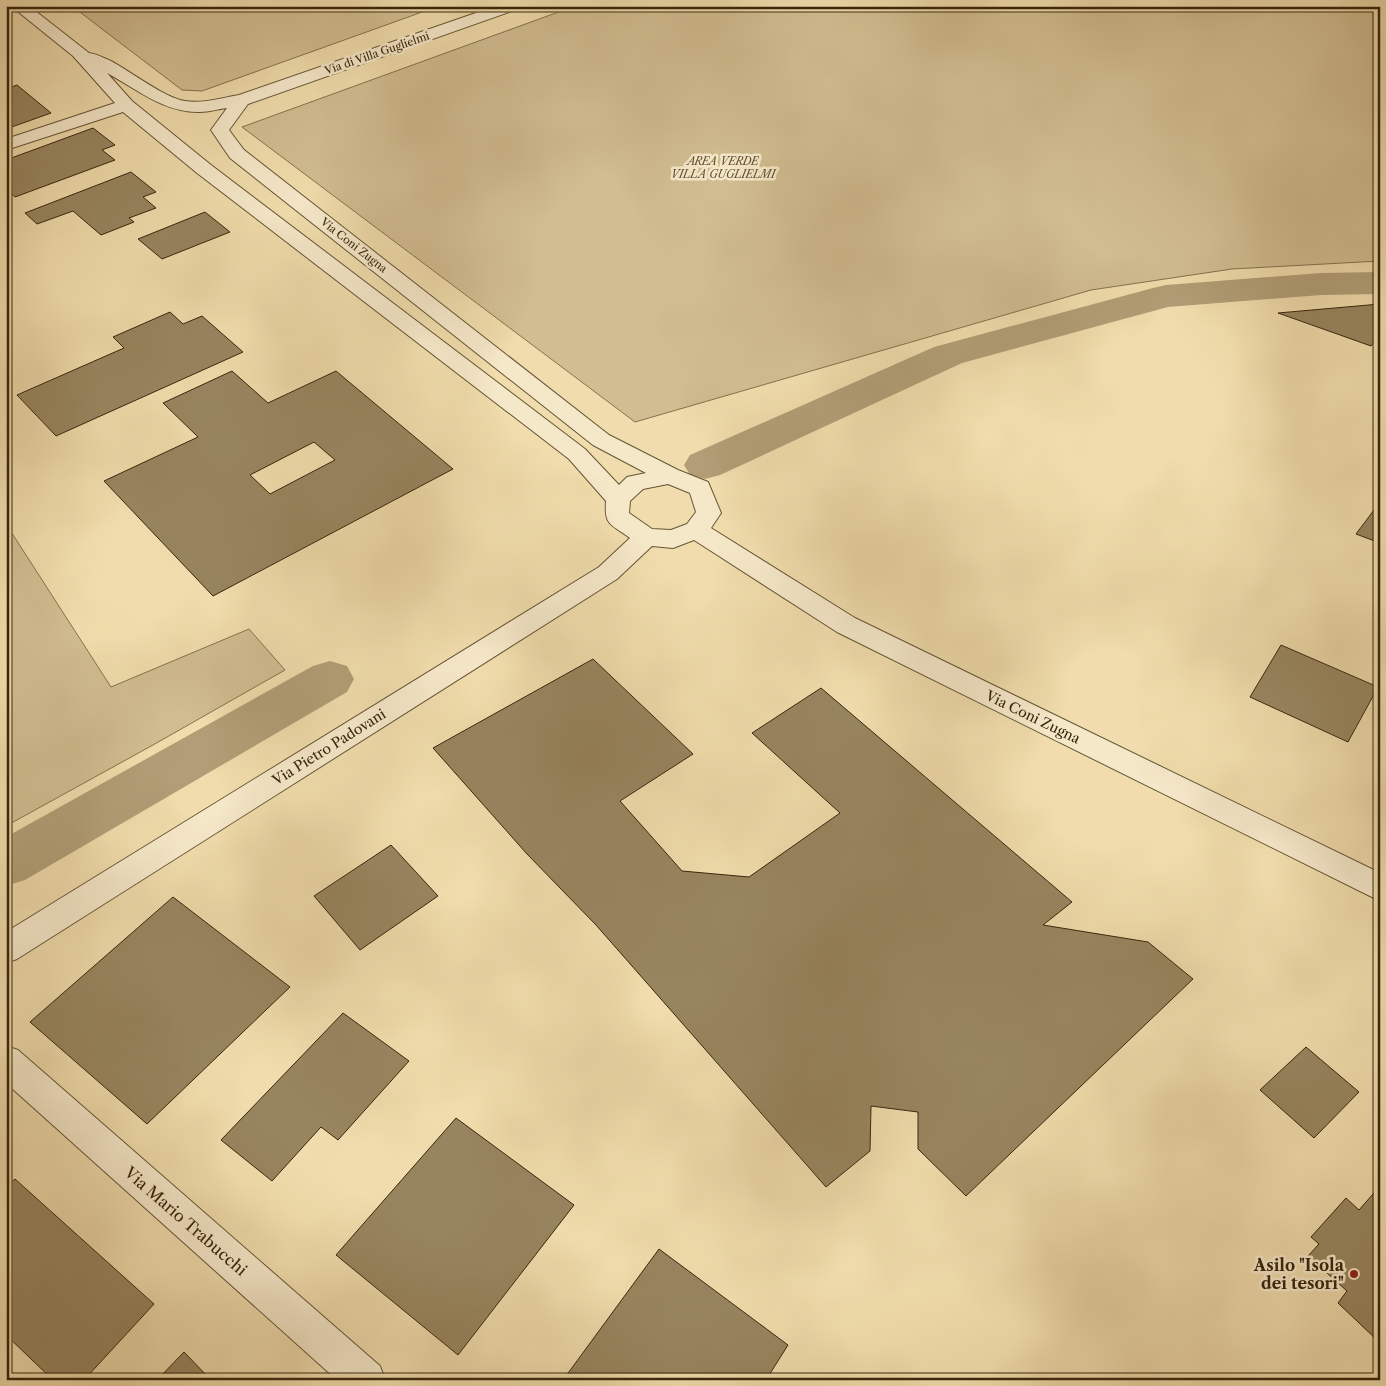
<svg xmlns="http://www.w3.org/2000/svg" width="1386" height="1386" font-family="'Libre Caslon Text',serif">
  <rect width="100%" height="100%" fill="#f0dcac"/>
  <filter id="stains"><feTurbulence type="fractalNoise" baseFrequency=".004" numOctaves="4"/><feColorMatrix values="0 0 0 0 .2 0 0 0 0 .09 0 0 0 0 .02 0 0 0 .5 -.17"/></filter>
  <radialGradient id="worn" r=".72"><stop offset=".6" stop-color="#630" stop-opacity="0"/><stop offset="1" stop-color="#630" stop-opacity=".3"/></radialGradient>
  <g fill="#d1bd91" stroke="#84724e">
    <polygon points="72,6 439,6 202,91 182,90"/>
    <polygon points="575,6 1380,6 1380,261 1232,269 1091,290 635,422 242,127"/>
    <polygon points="6,524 111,687 249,629 285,670 153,745 6,826"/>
  </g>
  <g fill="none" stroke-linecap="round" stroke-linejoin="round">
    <g fill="#b19e76" fill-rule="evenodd">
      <polygon points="1380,272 1380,294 1321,295 1168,307 962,363 720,475 705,479 690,475 684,465 690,455 934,347 1153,288 1166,285 1321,273"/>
      <polygon points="330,661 347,666 354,679 347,692 25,880 6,886 6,837 313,666"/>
    </g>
  </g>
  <g fill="#97855f" stroke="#37260c" fill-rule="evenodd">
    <polygon points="17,85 51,113 6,129 6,89"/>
    <polygon points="93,128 115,145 102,150 115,160 15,197 6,189 6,160"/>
    <polygon points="131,172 156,192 143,197 156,208 129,218 134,222 101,235 73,211 37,224 25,213"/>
    <polygon points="205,212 230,232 162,259 138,239"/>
    <polygon points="1380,304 1380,335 1371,346 1278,313"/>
    <polygon points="170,312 183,324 202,316 243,352 56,436 17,395 124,348 113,337"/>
    <path d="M232,371L268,403L336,371L453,469L213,596L104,481L198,437L163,403ZM314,442L335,460L270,494L250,475Z"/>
    <polygon points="1380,502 1380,543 1356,534"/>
    <polygon points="1281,645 1378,687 1348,742 1250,697"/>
    <polygon points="593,659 693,754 620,801 682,871 749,877 840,813 752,733 821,688 1072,902 1043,925 1148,942 1193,979 966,1196 918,1149 918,1112 871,1106 870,1151 826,1187 596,925 527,854 433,748"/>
    <polygon points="391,845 438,896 360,950 314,896"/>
    <polygon points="173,897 290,987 147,1124 30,1022"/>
    <polygon points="343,1013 409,1061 338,1140 321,1127 272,1181 221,1140"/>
    <polygon points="1306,1047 1359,1092 1314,1138 1260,1090"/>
    <polygon points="456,1118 574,1205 458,1355 336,1255"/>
    <polygon points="15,1179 154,1304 84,1380 53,1380 6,1335 6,1187"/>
    <polygon points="1380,1186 1380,1339 1378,1341 1338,1303 1347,1291 1308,1256 1319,1244 1311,1237 1346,1198 1359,1210"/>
    <polygon points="659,1249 788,1345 766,1380 563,1380"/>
    <polygon points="184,1352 211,1380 157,1380"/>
  </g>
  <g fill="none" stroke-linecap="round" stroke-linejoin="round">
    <defs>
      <g id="minor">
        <path d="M11,6H29L89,53C97,54 104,58 111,61C131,72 165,98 185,101C203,104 221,98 239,95L496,6H520L518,9L248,104L229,130L244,150L609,435L678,470L708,482L721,513L711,528L855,618L1380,873V901L837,632L694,540L673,548L652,546L617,579L17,959L6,963V932L599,567L630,538C611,524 604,526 606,501L569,459L197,173L123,112L6,150V139L115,103L73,56ZM107,73C137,89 164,113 200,112C209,112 218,109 227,108L211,130L230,158L593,445L646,473L627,477L619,485L585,449L211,165L132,101ZM668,484L690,493L696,512L687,524L671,530L652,529L629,513L630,501L643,489Z"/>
        <polygon points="6,1046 18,1050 380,1366 385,1380 337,1380 6,1083"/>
      </g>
    </defs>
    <use href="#minor" stroke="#655434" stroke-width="2"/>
    <use href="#minor" fill="#f5e8c9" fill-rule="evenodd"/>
  </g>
  <circle fill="#8f2418" stroke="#f5e8c9" stroke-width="2" cx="1354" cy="1274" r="5"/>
  <g text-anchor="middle" stroke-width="5" stroke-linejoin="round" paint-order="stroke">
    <g font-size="11" fill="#37260c" stroke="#f5e8c9">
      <text transform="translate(377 53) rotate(-19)" y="4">Via di Villa Guglielmi</text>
      <text transform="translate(354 245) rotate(38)" y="4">Via Coni Zugna</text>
    </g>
    <g font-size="11" font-style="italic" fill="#5e4c2d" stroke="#f5e8c9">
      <text x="723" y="165">AREA VERDE<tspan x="723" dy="13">VILLA GUGLIELMI</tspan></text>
    </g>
    <g font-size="14" fill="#37260c" stroke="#f5e8c9">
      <text transform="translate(1033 717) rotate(26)" y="5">Via Coni Zugna</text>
      <text transform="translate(329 747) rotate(-32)" y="5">Via Pietro Padovani</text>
    </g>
    <g font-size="16" fill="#37260c" stroke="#f5e8c9">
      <text transform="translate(186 1221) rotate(41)" y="6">Via Mario Trabucchi</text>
    </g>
    <g font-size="16" font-weight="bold" fill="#37260c" stroke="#f5e8c9" text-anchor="end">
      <text x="1344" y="1271">Asilo "Isola<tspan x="1344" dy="18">dei tesori"</tspan></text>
    </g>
  </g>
  <rect width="1386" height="1386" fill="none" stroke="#f0dcac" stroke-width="25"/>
  <rect x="8" y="8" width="1371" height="1371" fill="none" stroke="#37260c" stroke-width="2.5"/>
  <rect x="12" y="12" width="1361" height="1361" fill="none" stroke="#37260c"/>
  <rect width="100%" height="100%" filter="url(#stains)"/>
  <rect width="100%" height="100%" fill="url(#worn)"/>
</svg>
